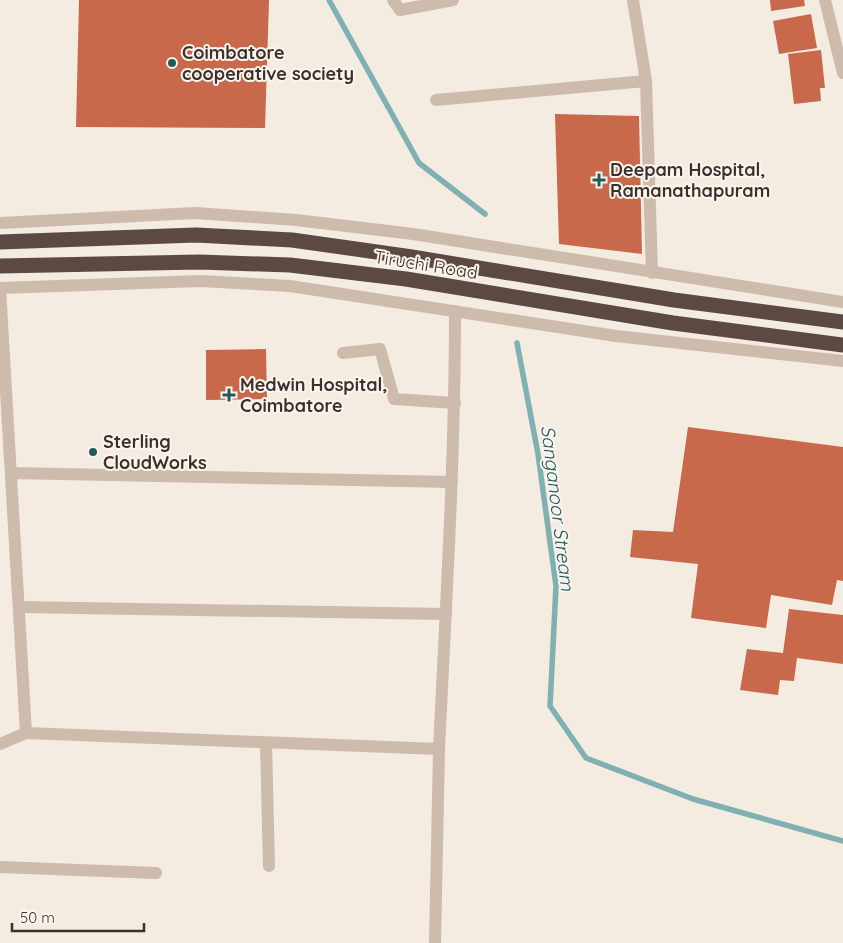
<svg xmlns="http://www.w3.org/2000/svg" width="843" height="943" font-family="Quicksand,sans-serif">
  <rect width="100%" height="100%" fill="#f4ebe1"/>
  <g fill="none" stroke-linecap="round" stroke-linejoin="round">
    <g stroke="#7fb0b2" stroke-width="5.5">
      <polyline points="329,0 419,163 485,214"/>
      <polyline points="517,343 538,454 556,586 550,706 586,758 693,799 843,841"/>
    </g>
  </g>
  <g fill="#c8694b">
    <polygon points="79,0 269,0 265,128 76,127"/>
    <polygon points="770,0 804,0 805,6 771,11"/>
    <polygon points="811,14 817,48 779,54 773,21"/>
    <polygon points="821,50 825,88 820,88 821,101 794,104 788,54"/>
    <polygon points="555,114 639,116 642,254 559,244"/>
    <polygon points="266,349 267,399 206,400 206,350"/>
    <polygon points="688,427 843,447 843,581 837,580 832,605 771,595 766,628 691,618 698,564 630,557 633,530 673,532"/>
    <polygon points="789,609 843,615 843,664 797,658 794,681 780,680 778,695 740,690 747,649 783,653"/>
  </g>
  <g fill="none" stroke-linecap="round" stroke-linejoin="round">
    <g stroke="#cdbbac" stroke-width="12">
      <polyline points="393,0 400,10 453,0"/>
      <polyline points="633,0 646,81 652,273"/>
      <polyline points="825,0 843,73"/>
      <polyline points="436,100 646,81"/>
      <polyline points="0,223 195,213 296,220 413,234 843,302"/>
      <polyline points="343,353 380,349 394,399 455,403"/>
      <polyline points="11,473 452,482"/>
      <polyline points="19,607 446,614"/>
      <polyline points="26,733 0,288 200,281 290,286 616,336 843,361"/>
      <polyline points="266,743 269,866"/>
      <path d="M0,744L26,733L439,749C446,603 455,457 455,311"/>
      <polyline points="0,867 156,873"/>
      <polyline points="435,943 439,749"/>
    </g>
    <g stroke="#5c4a42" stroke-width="15">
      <polyline points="0,242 196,235 292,240 412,257 674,300 843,322"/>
      <polyline points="0,266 199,262 290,265 406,279 673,323 843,345"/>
    </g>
  </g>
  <g fill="#1f5a5e" stroke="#fbf5ee" stroke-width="2">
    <circle cx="172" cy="63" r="5"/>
    <path d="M596.5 172.5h5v5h5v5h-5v5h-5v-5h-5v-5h5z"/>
    <path d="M226.5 387.5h5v5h5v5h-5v5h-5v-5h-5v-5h5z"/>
    <circle cx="93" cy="452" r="5"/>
  </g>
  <g text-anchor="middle" stroke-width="4" stroke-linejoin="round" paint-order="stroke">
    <g font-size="18" font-weight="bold" fill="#3b302b" stroke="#fbf5ee" text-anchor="start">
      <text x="182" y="59">Coimbatore<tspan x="182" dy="21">cooperative society</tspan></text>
      <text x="610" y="176">Deepam Hospital,<tspan x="610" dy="21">Ramanathapuram</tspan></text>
      <text x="240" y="391">Medwin Hospital,<tspan x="240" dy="21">Coimbatore</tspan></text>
      <text x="103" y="448">Sterling<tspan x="103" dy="21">CloudWorks</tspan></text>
    </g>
    <g font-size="18" fill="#3b302b" stroke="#fbf5ee">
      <text transform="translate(426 265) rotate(9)" y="6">Tiruchi Road</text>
    </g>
    <g font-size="19" font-style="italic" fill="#1f5a5e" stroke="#fbf5ee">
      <text transform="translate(558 508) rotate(83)" y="7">Sanganoor Stream</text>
    </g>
  </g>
  <path d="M12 923v8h132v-8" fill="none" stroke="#3b302b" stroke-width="2.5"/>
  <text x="20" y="923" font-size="15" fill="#3b302b" stroke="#fbf5ee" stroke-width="4" paint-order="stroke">50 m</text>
</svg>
